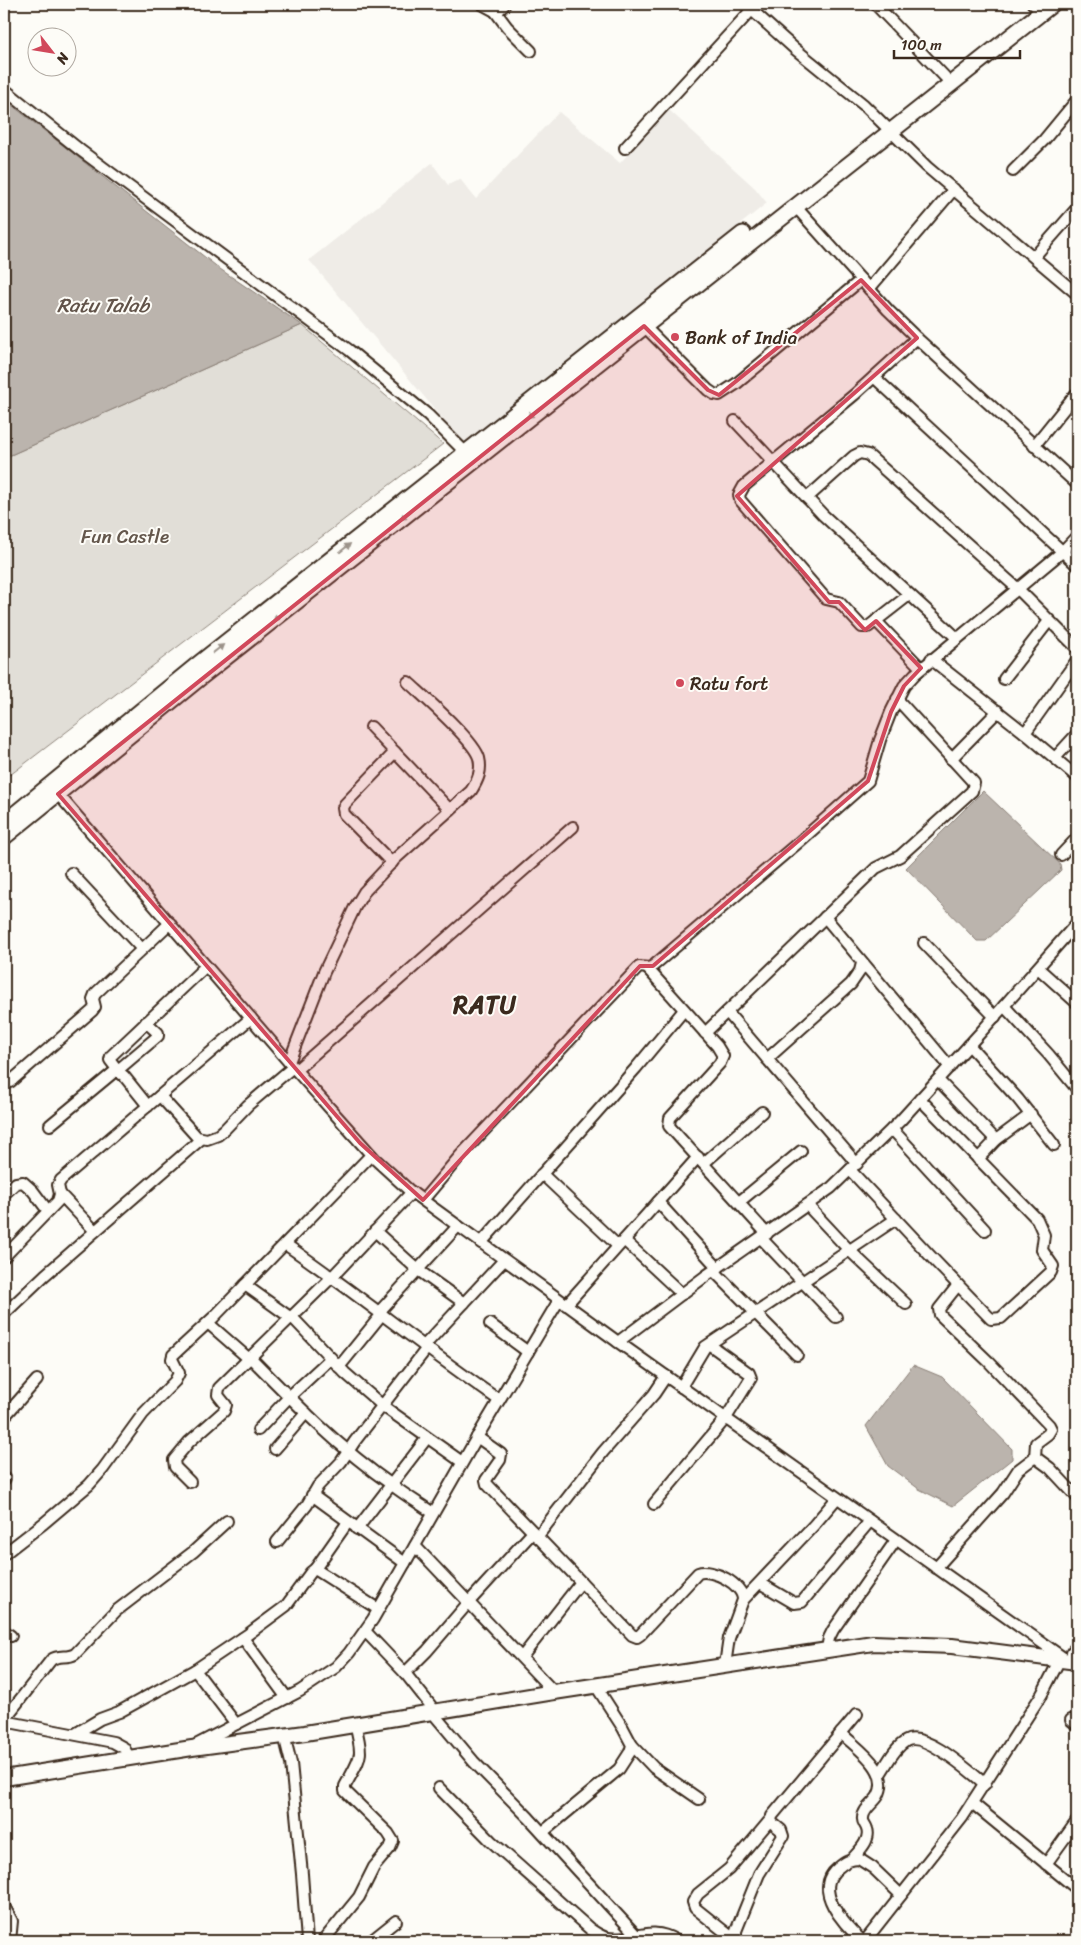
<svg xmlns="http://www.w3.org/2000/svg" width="1081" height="1945" font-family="Sriracha,sans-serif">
  <rect width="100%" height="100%" fill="#fdfcf7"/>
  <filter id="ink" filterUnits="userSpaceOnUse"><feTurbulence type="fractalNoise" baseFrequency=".02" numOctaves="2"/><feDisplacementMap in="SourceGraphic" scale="10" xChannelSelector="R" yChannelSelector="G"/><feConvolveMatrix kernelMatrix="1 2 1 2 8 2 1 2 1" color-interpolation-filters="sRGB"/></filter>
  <g filter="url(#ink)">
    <polygon fill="#efece7" points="669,110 755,188 767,203 464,444 309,260 432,163 448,185 460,179 476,199 559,112 620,163"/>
    <polygon fill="#e1ded7" stroke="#8e847a" points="302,325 443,444 10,775 4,767 4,458"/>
    <g fill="#bbb4ad" stroke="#887d74">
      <polygon points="4,99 220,269 302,325 4,458"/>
      <polygon points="983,791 1060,864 1061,870 986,941 977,941 906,868"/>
      <polygon points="913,1365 942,1377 1012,1449 1012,1459 953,1506 919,1489 888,1466 866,1426"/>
    </g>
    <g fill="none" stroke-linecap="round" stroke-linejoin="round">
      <defs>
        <g id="minor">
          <polyline points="482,4 495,11 499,10 505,4"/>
          <polyline points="745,4 795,49 864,105 927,167 1077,294"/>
          <polyline points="875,4 945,77"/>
          <polyline points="1033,4 1035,6"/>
          <polyline points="495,11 507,27 531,51"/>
          <polyline points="4,89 80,150 349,350 428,415 465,452"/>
          <polyline points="625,148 757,4"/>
          <polyline points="1013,171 1044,140 1077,100"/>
          <polyline points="795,206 888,310 920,341 1077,484"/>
          <polyline points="1034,257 1077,208"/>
          <polyline points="869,289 954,189"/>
          <polyline points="644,326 708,390 714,394 719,395 736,384 861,280"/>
          <polyline points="874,377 1077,565"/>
          <polyline points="735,421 823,515 957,638"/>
          <polyline points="1034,446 1075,395"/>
          <polyline points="807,498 854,456 860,453 868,455 1018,589 1077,648"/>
          <polyline points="909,595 868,627 862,627 839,602 826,599 740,500 739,495 744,486 854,395 917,338"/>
          <polyline points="876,621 921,668"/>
          <polyline points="931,659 1025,733 1077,777"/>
          <polyline points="1004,679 1049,621"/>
          <polyline points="371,727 450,810"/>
          <polyline points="1025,733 1077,660"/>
          <polyline points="1055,758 1077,734"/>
          <polyline points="951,759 998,711"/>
          <polyline points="58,794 293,1067 375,1159 410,1191 618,1342 1065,1659"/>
          <polyline points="1061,855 1077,838"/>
          <polyline points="392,863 344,814 343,808 345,804 395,752"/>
          <polyline points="71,873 142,949"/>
          <polyline points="825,917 950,1067"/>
          <polyline points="924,943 995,1017"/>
          <polyline points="647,968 717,1046 723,1056 720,1063 670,1118 669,1126 767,1234"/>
          <polyline points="1038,968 1077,1003"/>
          <polyline points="1004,1006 1049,1055 1077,1089"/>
          <polyline points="727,1012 857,1164"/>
          <polyline points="705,1033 876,868 900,856 972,791 974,783 897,699"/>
          <polyline points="969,1045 1018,1099 1054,1145"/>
          <polyline points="767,1059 851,984 860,971 862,963"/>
          <path d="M289,1062L324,972L355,907L364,892L395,859L471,791C478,780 482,771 479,758C474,740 424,697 408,682"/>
          <polyline points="118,1070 158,1036 158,1033 146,1022"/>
          <polyline points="296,1070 573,827"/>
          <polyline points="120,1073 110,1060 111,1056 206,966"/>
          <polyline points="938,1080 996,1140"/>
          <polyline points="10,1082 92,1011 95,1007 93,999 95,994 170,923"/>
          <polyline points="160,1096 197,1137 207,1139 218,1135 225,1129 248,1105 293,1067"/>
          <polyline points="50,1125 114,1072 117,1071 124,1076 148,1106"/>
          <polyline points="892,1129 985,1230"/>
          <polyline points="978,1159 996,1140 1031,1114"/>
          <polyline points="704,1163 762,1112"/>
          <polyline points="850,1170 936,1262 991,1319 1001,1318 1051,1272 1053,1266 1042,1250 1044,1235 1037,1219 920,1099"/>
          <polyline points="542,1174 618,1246"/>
          <polyline points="4,1194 16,1183 23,1182 33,1191 48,1211"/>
          <polyline points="60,1194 95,1231"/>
          <polyline points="423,1200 460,1156 639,967 649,968 653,966 799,842 868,781 880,740 891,712 904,686 915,674 1062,552 1077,536"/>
          <polyline points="658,1202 718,1268"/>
          <polyline points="739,1202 801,1151"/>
          <polyline points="807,1205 849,1250 906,1304"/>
          <polyline points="375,1231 418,1270 464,1303"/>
          <polyline points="761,1238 836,1317"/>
          <polyline points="624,1240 682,1294"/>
          <polyline points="481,1243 636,1068 684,1010"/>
          <path d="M285,1244C358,1294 426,1350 499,1400"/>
          <polyline points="4,1257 58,1201 60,1194 58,1185 61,1180 251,1018"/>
          <polyline points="714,1271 797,1355"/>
          <polyline points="245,1285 291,1318"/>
          <polyline points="566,1305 698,1157"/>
          <polyline points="379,1312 458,1226"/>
          <polyline points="4,1314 45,1275 201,1139"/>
          <polyline points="292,1317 345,1373 383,1406 462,1462"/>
          <polyline points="208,1323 248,1358"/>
          <polyline points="490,1324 528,1352"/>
          <polyline points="618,1342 707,1275 831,1188 900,1121 981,1032 1077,923"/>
          <polyline points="424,1346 504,1260"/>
          <path d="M250,1357C294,1402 340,1449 392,1485C405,1495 420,1504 433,1513"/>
          <polyline points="339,1367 382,1314"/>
          <polyline points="681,1387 705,1347 896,1219"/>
          <polyline points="4,1417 37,1380"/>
          <polyline points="258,1430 289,1397 331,1358"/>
          <path d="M477,1437L501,1454L500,1460L486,1480L487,1484L632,1635L637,1637L640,1635L698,1573C712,1568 743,1584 743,1600L729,1638L725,1665"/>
          <polyline points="275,1449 306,1413"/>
          <polyline points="1035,1457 1050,1468 1077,1497"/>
          <polyline points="4,1480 5,1478"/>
          <polyline points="190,1482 175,1467 174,1460 189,1442 224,1411 226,1405 218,1395 219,1388 333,1276 412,1192"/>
          <polyline points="312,1495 405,1563"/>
          <polyline points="654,1504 726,1418 751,1378 749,1373 710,1345"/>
          <polyline points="357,1529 427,1438"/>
          <polyline points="537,1537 603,1452 654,1394 666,1376"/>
          <polyline points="277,1542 307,1505 318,1486 341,1462 355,1441 427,1348"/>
          <polyline points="415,1546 554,1692"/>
          <polyline points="4,1554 44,1523 89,1485 103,1469 143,1414 175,1381 179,1373 172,1359 173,1355 214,1317 371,1155"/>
          <polyline points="936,1568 1003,1493 1018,1470 1035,1457 1036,1443 1048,1434 1051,1429 1049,1425 989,1362 940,1315 939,1309 958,1285"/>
          <polyline points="315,1569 348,1522"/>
          <polyline points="760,1583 794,1603 802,1602 870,1521"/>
          <polyline points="743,1600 814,1525 837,1498"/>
          <polyline points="4,1631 11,1636"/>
          <polyline points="365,1631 405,1673 435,1711"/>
          <polyline points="243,1638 287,1698"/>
          <polyline points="827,1649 829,1638 833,1630 896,1540"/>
          <polyline points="522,1657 581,1582"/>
          <polyline points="1071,1661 1072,1652 1077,1646"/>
          <polyline points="195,1670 236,1724"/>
          <polyline points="405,1673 427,1651 469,1602 533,1532"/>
          <polyline points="432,1712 474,1762 529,1818 636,1935"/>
          <path d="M4,1720L51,1660C59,1654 67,1659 75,1654L116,1611L193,1552L227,1521"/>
          <polyline points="1071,1720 1077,1725"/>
          <polyline points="4,1721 113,1742 124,1748 130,1759"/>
          <path d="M841,1733C856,1748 892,1770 878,1796C874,1803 863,1809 863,1818C862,1822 866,1825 867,1829C871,1840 859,1851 852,1859"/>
          <polyline points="75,1734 100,1719 119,1712 195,1670 247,1635 286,1606 311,1572 315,1569 378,1609"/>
          <polyline points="284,1735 291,1763 302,1874 307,1941"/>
          <polyline points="196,1745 300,1691 336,1667 349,1653 373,1619 476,1439 559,1300"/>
          <polyline points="632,1745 654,1768 699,1799"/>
          <path d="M880,1774C887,1764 894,1748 906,1741C924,1730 970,1772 985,1784"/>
          <path d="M439,1788L491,1841L590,1929C596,1933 601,1937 608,1938C634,1942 649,1924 677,1941"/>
          <polyline points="972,1803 1077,1889"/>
          <polyline points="543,1832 619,1769 630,1752 632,1745 623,1728 596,1686"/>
          <polyline points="1046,1864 1077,1821"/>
          <polyline points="4,1906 12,1921 10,1941"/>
          <polyline points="735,1940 695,1908 693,1902 698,1894 729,1869 771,1819"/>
          <path d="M323,1941L359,1897L374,1867L390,1848L393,1841L388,1833L345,1791V1786C361,1756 364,1759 355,1724"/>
          <polyline points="371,1941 396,1921"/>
          <polyline points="736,1941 736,1931 759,1874 783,1836 781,1830 771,1822 772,1816 857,1714"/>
          <path d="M862,1941C845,1925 811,1890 838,1868C845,1862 850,1859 859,1859L873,1868L901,1895"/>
          <polyline points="865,1941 962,1818 1042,1694 1060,1659"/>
        </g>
        <polyline id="major" points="4,1778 192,1748 305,1733 554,1692 873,1643 952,1646 1077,1662"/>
        <g id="highway">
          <polyline points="4,823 196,666 743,234"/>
          <polyline points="4,837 202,676 1052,4"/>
        </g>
      </defs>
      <use href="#minor" stroke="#3b2a1e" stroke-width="14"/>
      <use href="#major" stroke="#3b2a1e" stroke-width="18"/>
      <use href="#highway" stroke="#3b2a1e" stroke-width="19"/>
      <use href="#minor" stroke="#fdfcf7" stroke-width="10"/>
      <use href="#major" stroke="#fdfcf7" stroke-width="14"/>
      <use href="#highway" stroke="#fdfcf7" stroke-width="15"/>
    </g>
    <defs><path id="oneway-solid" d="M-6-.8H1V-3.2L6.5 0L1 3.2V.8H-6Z" transform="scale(1.25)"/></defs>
    <g fill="#9c938a">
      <use href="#oneway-solid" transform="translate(533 413) rotate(142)"/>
      <use href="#oneway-solid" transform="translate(406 515) rotate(141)"/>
      <use href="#oneway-solid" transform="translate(345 548) rotate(-39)"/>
      <use href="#oneway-solid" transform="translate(279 616) rotate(142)"/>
      <use href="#oneway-solid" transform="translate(218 649) rotate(-38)"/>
    </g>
  </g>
  <path fill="#d1495b" fill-opacity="0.2" stroke="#d1495b" stroke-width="4" stroke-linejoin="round" d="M861,280L917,338L737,496L829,602H839L865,630L876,621L921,668L904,686L891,712L868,781L653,966H640L423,1200L360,1143L58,794L644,326L708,390L719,395Z"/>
  <g fill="#d1495b" stroke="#fdfcf7" stroke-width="2">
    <circle cx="675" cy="337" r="5"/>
    <circle cx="680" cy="683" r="5"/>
  </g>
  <g text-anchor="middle" stroke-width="4" stroke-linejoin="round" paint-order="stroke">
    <g font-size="19" fill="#3b2a1e" stroke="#fdfcf7" text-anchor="start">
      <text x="685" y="344">Bank of India</text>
      <text x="690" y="690">Ratu fort</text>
    </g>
    <g font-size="19" fill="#64574c" stroke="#fdfcf7">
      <text x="125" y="543">Fun Castle</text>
    </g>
    <g font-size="20" font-style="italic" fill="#615349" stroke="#fdfcf7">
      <text x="103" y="312">Ratu Talab</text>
    </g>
    <g font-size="24" font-weight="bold" letter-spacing="1" fill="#3b2a1e" stroke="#fdfcf7">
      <text x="485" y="1013">RATU</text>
    </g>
  </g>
  <rect width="1081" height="1945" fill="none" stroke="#fdfcf7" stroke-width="20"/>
  <rect x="10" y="10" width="1061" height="1925" fill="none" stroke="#3b2a1e" stroke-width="2" filter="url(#ink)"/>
  <g transform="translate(52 52) rotate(121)"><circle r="24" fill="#fdfcf7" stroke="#afa8a0"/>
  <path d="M0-4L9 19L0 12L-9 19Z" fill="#d1495b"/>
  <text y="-8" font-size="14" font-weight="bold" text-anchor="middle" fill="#3b2a1e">N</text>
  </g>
  <path d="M894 50v8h126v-8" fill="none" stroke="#3b2a1e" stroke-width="2.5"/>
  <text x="901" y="50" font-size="15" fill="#3b2a1e" stroke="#fdfcf7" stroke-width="4" paint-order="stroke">100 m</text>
</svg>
